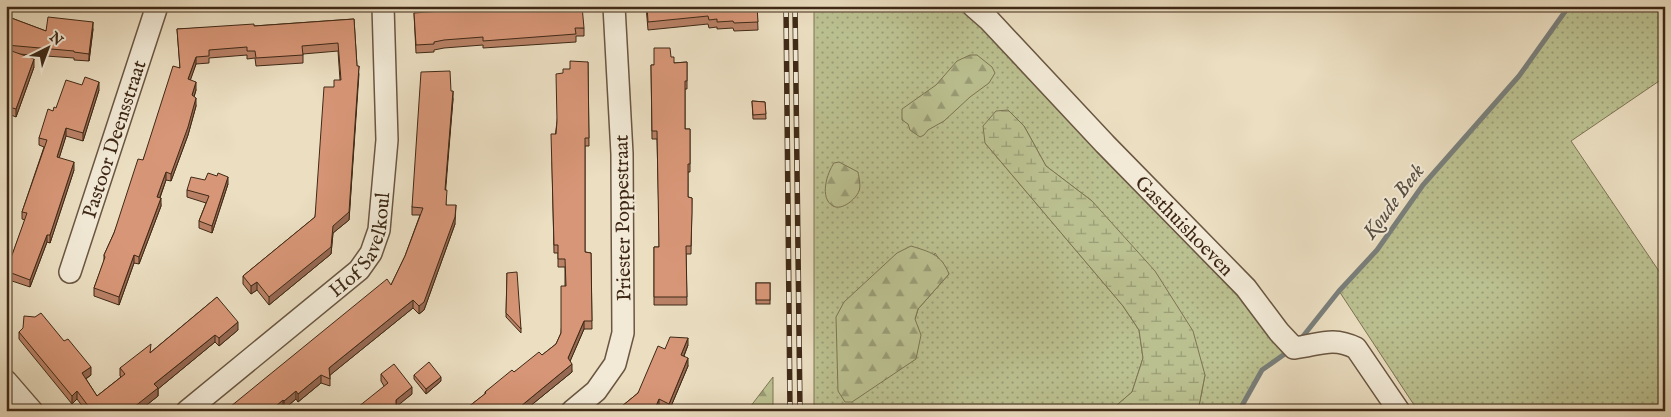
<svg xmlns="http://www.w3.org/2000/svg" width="1671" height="417" font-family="'IM FELL English',serif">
  <defs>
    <pattern id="grass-dots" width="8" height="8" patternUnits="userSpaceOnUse" patternTransform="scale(1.25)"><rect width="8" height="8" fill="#bbc090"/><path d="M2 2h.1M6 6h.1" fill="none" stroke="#999c75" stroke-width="1.8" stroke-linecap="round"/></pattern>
    <pattern id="forest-firs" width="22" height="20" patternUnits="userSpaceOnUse" patternTransform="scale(1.25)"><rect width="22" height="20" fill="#bbc090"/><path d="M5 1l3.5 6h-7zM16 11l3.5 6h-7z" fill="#999c75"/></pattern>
    <pattern id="wetland-marsh" width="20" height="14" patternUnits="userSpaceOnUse" patternTransform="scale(1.25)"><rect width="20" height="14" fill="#bbc090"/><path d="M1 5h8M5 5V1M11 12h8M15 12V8" fill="none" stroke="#999c75"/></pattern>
  </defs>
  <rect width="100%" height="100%" fill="#ebdec1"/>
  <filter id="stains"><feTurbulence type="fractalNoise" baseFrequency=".004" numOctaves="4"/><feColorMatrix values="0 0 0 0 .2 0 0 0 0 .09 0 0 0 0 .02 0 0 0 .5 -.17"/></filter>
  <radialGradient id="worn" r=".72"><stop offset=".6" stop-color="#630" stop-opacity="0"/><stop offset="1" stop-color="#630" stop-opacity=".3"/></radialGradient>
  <g fill="url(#grass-dots)" stroke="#7d7453" fill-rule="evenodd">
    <path d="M814,6H973L1294,348L1262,370L1239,411H1198L1205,375L1092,201L1046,166L1024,126L1008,110L985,143L1123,306L1139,330L1143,358L1132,392L1110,411H903L901,409L891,408L885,411H814ZM935,253L949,274L918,309L915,319Z"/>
    <polygon points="1569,6 1665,6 1665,77 1571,141 1665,280 1665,411 1418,411 1339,291 1377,250 1423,185 1519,76"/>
  </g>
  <g fill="url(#forest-firs)" stroke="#7d7453">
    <polygon points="970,55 977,55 992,67 995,73 989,83 970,97 944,121 928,130 924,135 920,137 910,130 908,124 902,120 902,109 936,85 957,61"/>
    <path d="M839,162L858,172C859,178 861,186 859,191C856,199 842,211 833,206C819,198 827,173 834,163Z"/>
    <path d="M911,246C930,252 941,254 949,274L918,309L915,319L921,335L916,359L852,402H845L838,391L836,317L844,302L897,253Z"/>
    <polygon points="773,377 773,411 747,411"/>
  </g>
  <polygon fill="url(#wetland-marsh)" stroke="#7d7453" points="1008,110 1024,126 1046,166 1092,201 1155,271 1193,331 1205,375 1198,411 1110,411 1132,392 1143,358 1139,330 1123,306 985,143 983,126 996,111"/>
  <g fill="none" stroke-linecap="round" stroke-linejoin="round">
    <g stroke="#797f7b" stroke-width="5">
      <polyline points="1300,340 1339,291 1377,250 1423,185 1519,76 1569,6"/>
      <polyline points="1239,411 1262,370 1289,351"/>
    </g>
    <defs>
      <g id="minor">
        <path id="s1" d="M973,6L989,20L1105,144L1246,288L1279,332L1294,348C1319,345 1332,336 1356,348L1399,411"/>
        <path id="s2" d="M70,272L157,6"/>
        <polyline points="6,381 32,411"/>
        <path id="s3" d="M187,411L359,270L371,253L379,230L387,140L383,6"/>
        <polyline points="572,411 596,391 615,364 623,333 622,154 614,6"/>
      </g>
    </defs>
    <use href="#minor" stroke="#6a5641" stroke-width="24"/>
    <use href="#minor" stroke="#f2ead7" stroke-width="21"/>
    <defs>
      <g id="rail">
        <polyline points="786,6 790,411"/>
        <polyline points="795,6 800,411"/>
      </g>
    </defs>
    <use href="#rail" stroke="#3f2916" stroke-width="5.5"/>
    <use href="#rail" stroke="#f2ead7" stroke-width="4" stroke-dasharray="11" stroke-linecap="butt"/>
  </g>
  <g fill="#b98166" stroke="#3f2916">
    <polygon points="646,6 757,6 758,30 734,31 733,28 717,29 717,27 709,28 708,24 648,30"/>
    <polygon points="414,13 584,28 584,36 576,36 576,42 483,48 483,45 444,48 434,50 434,52 416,53"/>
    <polygon points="6,16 46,31 93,29 89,61 74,60 74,58 18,54 34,67 16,117 6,113"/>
    <polygon points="354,19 357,66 359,74 349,220 333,233 331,254 269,305 257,290 251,294 243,284 243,276 315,217 334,87 340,80 338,51 303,54 303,63 256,66 255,58 247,59 247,55 209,58 209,63 196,64 190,80 196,90 194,97 196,106 188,135 171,181 166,180 160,198 161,206 139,264 134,263 119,305 94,296 94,288 104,261 104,255 114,233 143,160 180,68 177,29 254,26"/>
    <polygon points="671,57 674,63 687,62 687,89 685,89 685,129 690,129 690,172 688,172 688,197 692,198 691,254 686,254 687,305 654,305 654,247 659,247 659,221 657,139 652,139 651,65 654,65"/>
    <polygon points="588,62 589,146 585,146 585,252 591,253 592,329 584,329 570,361 572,372 524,411 463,411 485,394 485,392 514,372 542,355 556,344 561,333 565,286 565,267 558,267 558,253 554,253 552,162 563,73 570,69"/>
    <polygon points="99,90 83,141 66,136 59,158 74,170 50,243 47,242 30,287 6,279 6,263 11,258 25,220 22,219 22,212 44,147 39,145 39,138 53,111 56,108"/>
    <polygon points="451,91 453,99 445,190 446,205 455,224 424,310 419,314 413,308 330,375 330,386 321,383 298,402 296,399 284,409 283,408 225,411 391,285 405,256 420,215 412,215 412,207"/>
    <polygon points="752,101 765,102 766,119 753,119"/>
    <polygon points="228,184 212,233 199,228 199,221 206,203 187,197 187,190"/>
    <polygon points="507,273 521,329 521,333 506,317"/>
    <rect x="756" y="283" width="14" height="21"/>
    <polygon points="217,297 238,330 219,346 215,342 158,389 158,396 139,411 86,411 77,399 72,404 19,339 19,332 91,375 86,379 97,396 121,377 120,376 120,368 151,352"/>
    <polygon points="688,345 684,356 688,366 669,411 667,411 659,407 658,411 616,411 638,393 665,349"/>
    <polygon points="381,374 412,394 396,406 381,381"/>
    <polygon points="414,375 441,381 426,394 414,379"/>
  </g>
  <g fill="#966953" stroke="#3f2916">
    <polygon points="93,22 93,29 89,61 89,54"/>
    <polygon points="196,57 196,64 188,87 188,79"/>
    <polygon points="34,59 34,67 16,117 16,109"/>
    <polygon points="359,66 349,220 333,233 331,254 269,305 269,297 333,226"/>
    <polygon points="99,82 99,90 83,141 83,133"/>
    <polygon points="196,82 196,90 192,103 192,95"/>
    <polygon points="453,91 453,99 445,198 445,190"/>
    <polygon points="196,98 196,106 188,135 171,181 171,174"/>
    <polygon points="66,128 66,136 57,165 57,157"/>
    <polygon points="74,162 74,170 50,243 50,235"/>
    <polygon points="166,172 166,180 157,205 157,197"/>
    <polygon points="228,177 228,184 212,233 212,226"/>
    <polygon points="161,198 161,206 139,264 139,257"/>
    <polygon points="456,205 455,224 424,310 419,314 419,306"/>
    <polygon points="47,235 47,242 30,287 30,280"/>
    <polygon points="134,255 134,263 119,305 119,297"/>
    <polygon points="257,282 257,290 251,294 251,286"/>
    <polygon points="413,300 413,308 329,376 329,368"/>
    <polygon points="584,321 584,329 568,366 568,358"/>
    <polygon points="238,322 238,330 219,346 219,338"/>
    <polygon points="215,335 215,342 158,389 158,396 139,411 129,411 154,384"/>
    <polygon points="688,338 688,345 681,363 681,355"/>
    <polygon points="688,358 688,366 669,411 669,404"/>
    <polygon points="572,364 572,372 524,411 515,411"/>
    <polygon points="91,367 91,375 82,381 82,373"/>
    <polygon points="321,375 321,383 298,402 298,394"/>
    <polygon points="441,377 441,381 426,394 426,389"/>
    <polygon points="412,387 412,394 396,407 396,400"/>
    <polygon points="77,391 77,399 72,404 72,396"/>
    <polygon points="296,391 296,399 284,409 284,401"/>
    <polygon points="659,399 659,407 658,411 654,411"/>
    <polygon points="283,400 283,408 279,411 270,411"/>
  </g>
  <g fill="#d79677" stroke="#3f2916">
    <polygon points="509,6 582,6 584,28 575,28 576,34 483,41 483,37 444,40 434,42 434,44 416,45 414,13"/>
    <polygon points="647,6 757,6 758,22 734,23 733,21 717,22 717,19 709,20 708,16 648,22"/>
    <polygon points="6,16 46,31 48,17 93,22 89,54 74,52 74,51 6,45"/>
    <polygon points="354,19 357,66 359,66 349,212 333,226 331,247 269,297 257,282 251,286 243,276 315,217 324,87 334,87 334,80 341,80 338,43 302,46 303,55 256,58 255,51 247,51 247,47 209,50 209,56 196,57 188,79 196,82 192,95 196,98 188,127 171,174 166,172 157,197 161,198 139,257 134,255 119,297 94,288 105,257 104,255 114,233 138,159 143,160 173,66 180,68 177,29 254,24 254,26"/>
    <polygon points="654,48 670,48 671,57 674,57 674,63 687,62 687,81 685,81 685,129 690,129 690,164 688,164 688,197 692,198 692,213 691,246 686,246 687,297 654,297 654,247 659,247 657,131 652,131 651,65 654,65"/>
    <polygon points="6,49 34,59 16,109 6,106"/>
    <polygon points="570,61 588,62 589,138 585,138 585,252 591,253 592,321 584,321 568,358 572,364 515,411 463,411 486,393 485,392 512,370 514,372 539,352 542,355 556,344 561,333 561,286 566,286 565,259 558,259 558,245 554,245 551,134 556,134 557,121 556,74 563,73 563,69 570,69"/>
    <polygon points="450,71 451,91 453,91 445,190 447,190 446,205 456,205 455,217 424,302 419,306 413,300 329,368 330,379 321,375 298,394 296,391 284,401 283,400 270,411 225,411 387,279 391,285 405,256 423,208 412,207 421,72"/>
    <polygon points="85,77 99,82 83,133 66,128 57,157 74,162 50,235 47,235 30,280 6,271 6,263 8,257 11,258 27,213 22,212 47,140 39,138 48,109 53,111 54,107 56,108 66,80 82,85"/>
    <polygon points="752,101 765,102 766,114 753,115"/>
    <polygon points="208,173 217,176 218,173 228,177 212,226 199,221 209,196 187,190 191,177 205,180"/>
    <polygon points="517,272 521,329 506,313 507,273"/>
    <rect x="756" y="283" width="14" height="17"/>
    <polygon points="217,297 238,322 219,338 215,335 154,384 158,388 129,411 92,411 77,391 72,396 19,332 23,328 24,316 35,317 41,313 64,341 68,339 91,367 82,373 97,396 125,374 120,368 151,344 150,353"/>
    <polygon points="670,337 688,338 681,355 688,358 669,404 659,399 654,411 616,411 638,393 658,346 665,349"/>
    <polygon points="429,362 441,377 426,389 414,375"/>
    <polygon points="394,364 412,387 396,400 396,411 353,411 388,383 381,374"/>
    <polygon points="1355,406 1358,411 1349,411"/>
  </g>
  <g text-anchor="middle" stroke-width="4" stroke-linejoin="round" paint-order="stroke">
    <g font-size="20" fill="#3f2916" stroke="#f2ead7">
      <text dy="7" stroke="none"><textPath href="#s2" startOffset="140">Pastoor Deensstraat</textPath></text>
      <text transform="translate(622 218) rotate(-91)" y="7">Priester Poppestraat</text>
      <text dy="7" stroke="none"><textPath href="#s1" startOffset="305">Gasthuishoeven</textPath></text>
      <text dy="7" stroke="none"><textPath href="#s3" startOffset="246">Hof Savelkoul</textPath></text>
    </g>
    <g font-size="21" font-style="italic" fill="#574d40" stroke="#f2ead7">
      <text transform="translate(1393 201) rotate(-53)" y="7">Koude Beek</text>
    </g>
  </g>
  <rect width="1671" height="417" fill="none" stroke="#ebdec1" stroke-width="25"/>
  <rect x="8" y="8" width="1656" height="402" fill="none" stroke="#3f2916" stroke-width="2.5"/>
  <rect x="12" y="12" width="1646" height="392" fill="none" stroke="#3f2916"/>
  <g transform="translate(48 48) rotate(42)" stroke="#f2ead7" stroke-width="4" paint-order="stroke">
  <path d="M0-4L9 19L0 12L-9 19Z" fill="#3f2916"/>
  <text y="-8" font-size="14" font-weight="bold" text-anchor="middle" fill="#3f2916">N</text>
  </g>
  <rect width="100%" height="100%" filter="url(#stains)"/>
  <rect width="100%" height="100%" fill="url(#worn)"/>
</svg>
